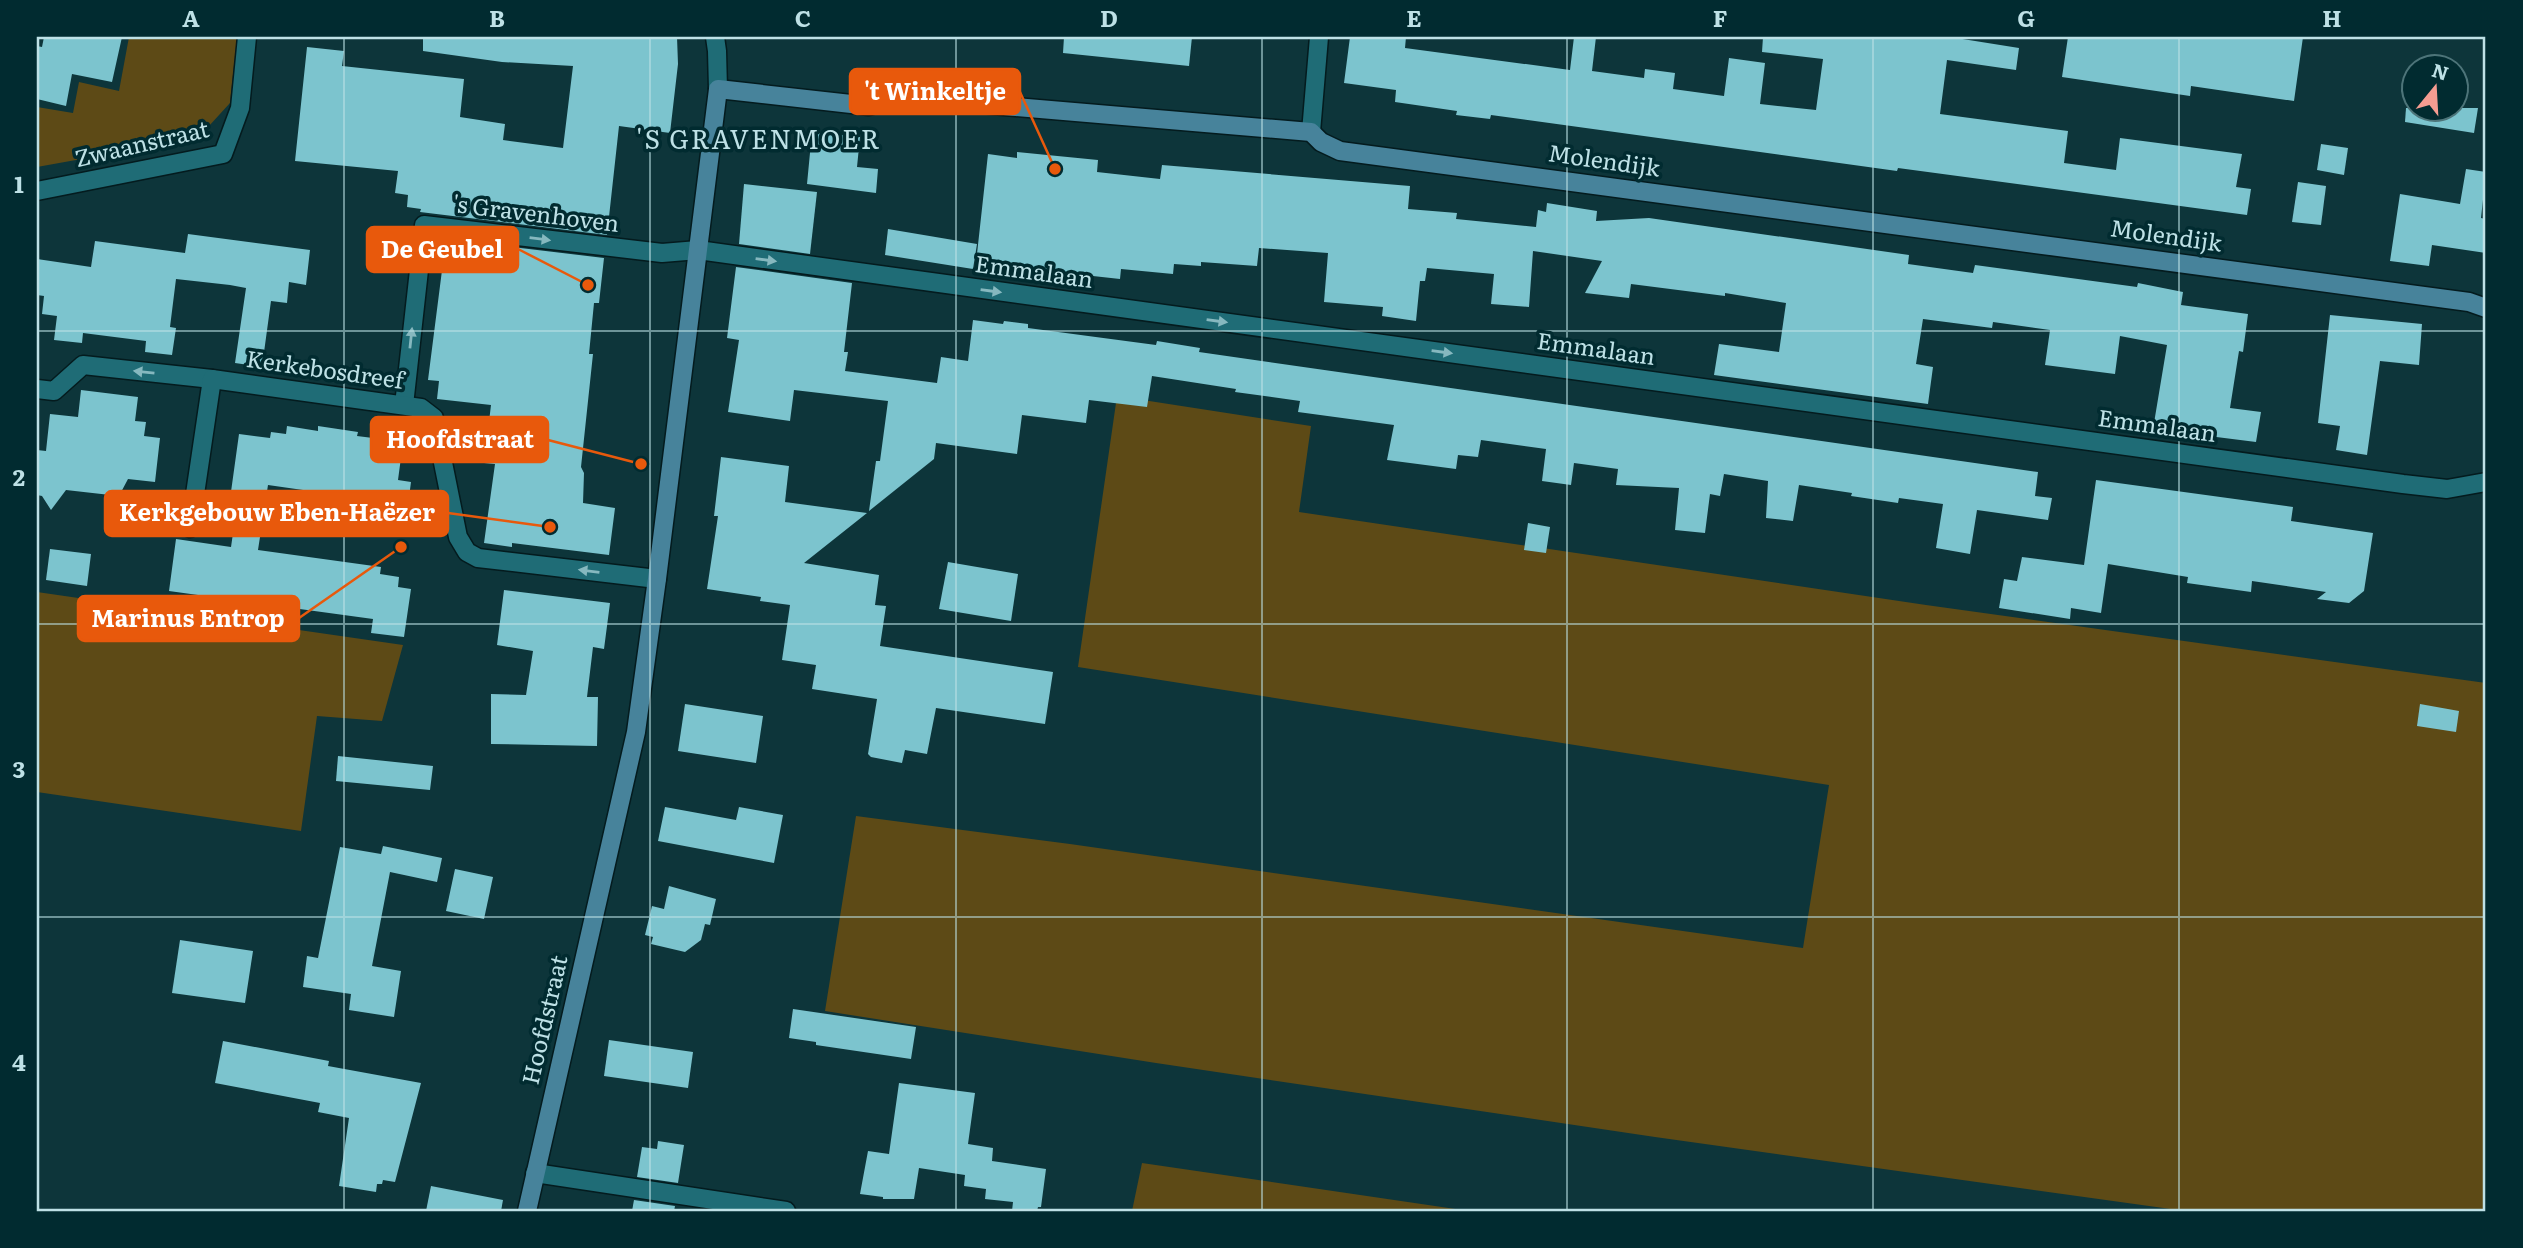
<svg xmlns="http://www.w3.org/2000/svg" width="2523" height="1248" font-family="Literata,serif">
  <rect width="100%" height="100%" fill="#0d353a"/>
  <g fill="#5d4a16">
    <polygon points="129,37 237,37 230,103 198,138 37,167 37,107 73,113 79,82 119,91"/>
    <polygon points="1117,396 1311,426 1299,512 1926,605 2486,683 2486,1211 2185,1211 1655,1137 1156,1063 825,1011 856,816 1070,844 1803,948 1829,785 1078,667"/>
    <polygon points="37,592 403,645 382,721 317,716 301,831 37,792"/>
    <polygon points="1142,1163 1469,1211 1132,1211"/>
  </g>
  <g fill="#7cc4ce">
    <polygon points="44,37 122,37 112,82 72,74 66,106 37,99 37,46 42,47"/>
    <polygon points="423,37 677,37 678,64 670,133 619,126 607,235 420,212 421,209 407,207 408,195 395,193 398,171 295,161 307,47 344,51 342,66 464,79 460,117 505,124 503,140 563,148 573,66 502,62 423,51"/>
    <polygon points="1064,37 1192,37 1189,66 1063,53"/>
    <polygon points="1350,37 1406,37 1405,48 1570,70 1574,37 1596,37 1592,71 1644,78 1645,69 1675,73 1673,89 1724,96 1729,58 1765,63 1760,104 1816,110 1823,59 1762,52 1763,37 1950,37 2019,48 2016,70 1947,60 1940,114 2068,131 2064,163 2116,170 2120,138 2242,154 2236,187 2251,189 2247,215 1898,168 1897,171 1491,115 1490,119 1456,115 1457,111 1395,102 1396,90 1344,83"/>
    <polygon points="2068,37 2303,37 2294,101 2191,86 2190,96 2062,77"/>
    <polygon points="2406,108 2478,108 2474,133 2405,122"/>
    <polygon points="812,132 860,137 857,167 878,169 876,193 807,184"/>
    <polygon points="2321,144 2348,148 2344,175 2317,170"/>
    <polygon points="1017,152 1098,160 1097,172 1160,179 1162,165 1410,186 1408,209 1457,213 1456,219 1536,227 1538,210 1546,212 1547,203 1597,211 1596,221 1649,218 1909,255 1908,264 1973,273 1975,265 2137,287 2138,283 2183,292 2181,305 2248,314 2243,352 2239,351 2230,408 2261,412 2256,442 2153,429 2167,345 2120,336 2115,374 2045,365 2050,330 1993,322 1992,328 1923,319 1916,364 1933,367 1928,404 1714,375 1719,344 1779,352 1786,303 1725,293 1725,296 1631,284 1629,298 1585,293 1602,261 1533,251 1529,307 1491,304 1494,274 1427,268 1425,281 1420,281 1416,321 1382,316 1383,307 1324,302 1328,253 1259,248 1257,266 1201,262 1201,266 1174,264 1173,274 1121,269 1120,279 976,263 988,154 1017,158"/>
    <polygon points="2466,169 2486,172 2481,218 2486,219 2486,253 2432,245 2429,266 2390,261 2400,194 2460,204"/>
    <polygon points="2298,182 2326,186 2321,225 2292,222"/>
    <polygon points="744,184 817,192 810,254 739,244"/>
    <polygon points="888,229 977,244 973,269 885,255"/>
    <polygon points="188,234 310,250 306,285 289,282 287,303 271,301 262,367 235,363 246,288 230,285 176,279 170,327 176,328 172,355 145,352 146,341 83,333 82,343 54,340 57,316 42,314 44,296 37,295 37,259 91,267 95,241 185,253"/>
    <polygon points="446,239 604,258 599,303 594,303 589,354 593,354 581,467 584,473 583,503 615,508 609,555 512,543 512,547 484,543 495,464 484,463 491,405 437,399 439,381 428,380"/>
    <polygon points="736,267 852,283 844,352 848,352 845,371 937,383 941,357 968,361 973,320 1003,324 1004,321 1028,324 1028,328 1156,345 1157,341 1200,348 1199,352 2038,472 2035,496 2052,498 2048,520 1977,510 1970,554 1936,548 1943,504 1899,498 1898,503 1851,496 1852,493 1799,485 1793,521 1766,518 1768,481 1724,474 1720,496 1710,494 1705,533 1675,530 1679,488 1616,485 1618,469 1574,463 1571,485 1542,481 1546,449 1481,440 1478,457 1458,455 1456,469 1387,460 1394,425 1298,412 1300,401 1235,392 1236,389 1152,376 1147,407 1089,400 1086,423 1022,415 1017,454 936,443 934,459 869,511 876,461 880,461 888,401 794,390 790,421 728,412 739,340 727,338"/>
    <polygon points="2330,315 2422,324 2419,365 2380,361 2367,455 2336,450 2340,426 2318,423"/>
    <polygon points="81,390 138,397 135,421 146,422 144,436 160,438 155,482 128,479 119,496 66,490 51,510 42,496 37,495 37,450 46,451 50,414 78,417"/>
    <polygon points="287,426 318,431 318,426 358,432 357,436 389,440 387,448 402,450 398,480 411,482 408,505 268,485 258,550 381,567 380,574 399,577 398,587 411,589 404,637 371,633 373,619 169,591 176,539 231,547 238,499 230,499 239,434 270,438 271,432 286,434"/>
    <polygon points="721,457 789,466 785,502 867,513 804,563 879,575 875,605 886,606 880,646 1053,672 1045,724 936,708 927,754 905,750 902,763 871,757 868,754 877,699 812,689 816,665 782,660 790,605 760,601 761,597 707,589 718,516 714,516"/>
    <polygon points="2096,480 2293,507 2291,521 2373,533 2364,591 2349,603 2317,599 2326,592 2252,581 2251,592 2187,583 2188,577 2108,564 2101,613 2071,608 2070,619 1999,608 2004,579 2017,581 2022,557 2084,565"/>
    <polygon points="1528,523 1550,527 1546,553 1524,550"/>
    <polygon points="50,549 91,554 87,586 46,580"/>
    <polygon points="948,562 1018,574 1011,621 939,609"/>
    <polygon points="504,590 610,603 604,649 593,647 587,697 598,697 597,746 491,744 491,694 526,695 533,651 497,645"/>
    <polygon points="685,704 763,716 756,763 678,751"/>
    <polygon points="2420,704 2459,711 2456,732 2417,726"/>
    <polygon points="338,756 433,766 430,790 336,781"/>
    <polygon points="665,807 736,820 739,807 783,815 774,863 658,841"/>
    <polygon points="383,846 442,858 437,882 390,872 372,966 401,971 394,1017 349,1010 351,994 303,987 307,956 318,958 340,847 381,854"/>
    <polygon points="455,869 493,877 484,919 446,911"/>
    <polygon points="669,886 716,899 710,925 705,924 701,940 685,952 651,944 653,937 645,935 652,906 664,909"/>
    <polygon points="180,940 253,951 245,1003 172,993"/>
    <polygon points="793,1009 916,1027 911,1059 816,1045 816,1042 789,1038"/>
    <polygon points="609,1040 693,1052 688,1088 604,1076"/>
    <polygon points="223,1041 329,1061 328,1066 421,1083 395,1182 383,1180 382,1184 377,1184 376,1192 339,1186 349,1118 318,1112 320,1103 215,1083"/>
    <polygon points="899,1083 975,1093 968,1144 993,1148 992,1161 1046,1169 1041,1207 1038,1207 1037,1211 1012,1211 1013,1202 985,1199 986,1189 964,1186 965,1175 919,1168 914,1199 883,1199 883,1197 860,1194 868,1151 889,1154"/>
    <polygon points="658,1141 684,1145 678,1183 637,1177 642,1147 657,1149"/>
    <polygon points="431,1186 503,1200 501,1211 426,1211"/>
    <polygon points="634,1200 675,1206 674,1211 632,1211"/>
  </g>
  <g fill="none" stroke-linecap="round" stroke-linejoin="round">
    <defs>
      <g id="street">
        <polyline points="715,37 717,51 718,89"/>
        <polyline points="1311,132 1319,37"/>
        <polyline points="37,191 223,154 240,108 247,37"/>
        <polyline points="37,389 54,391 83,365 212,379"/>
        <polyline points="404,405 424,225 662,253 698,250 2403,484 2447,489 2486,482"/>
        <polyline points="190,528 212,379 421,408 434,418 458,537 467,552 478,558 657,579"/>
        <polyline points="535,1173 786,1211"/>
      </g>
      <polyline id="secondary" points="527,1211 636,732 657,579 718,89 869,106 899,97 1311,132 1321,142 1340,151 2469,302 2486,308"/>
    </defs>
    <use href="#street" stroke="#041b1e" stroke-width="21"/>
    <use href="#secondary" stroke="#041b1e" stroke-width="21"/>
    <use href="#street" stroke="#1f6c76" stroke-width="18"/>
    <use href="#secondary" stroke="#47839b" stroke-width="18"/>
  </g>
  <defs><path id="oneway-solid" d="M-6-.8H1V-3.2L6.5 0L1 3.2V.8H-6Z" transform="scale(1.75)"/></defs>
  <g fill="#86b8bf">
    <use href="#oneway-solid" transform="translate(540 239) rotate(7)"/>
    <use href="#oneway-solid" transform="translate(766 260) rotate(8)"/>
    <use href="#oneway-solid" transform="translate(991 291) rotate(8)"/>
    <use href="#oneway-solid" transform="translate(1217 321) rotate(8)"/>
    <use href="#oneway-solid" transform="translate(411 338) rotate(-84)"/>
    <use href="#oneway-solid" transform="translate(1442 352) rotate(8)"/>
    <use href="#oneway-solid" transform="translate(144 372) rotate(-174)"/>
    <use href="#oneway-solid" transform="translate(589 571) rotate(-173)"/>
  </g>
  <path fill="none" stroke="#bee1e6" stroke-width="2" stroke-opacity="0.55" d="M344,37V1211M650,37V1211M956,37V1211M1262,37V1211M1567,37V1211M1873,37V1211M2179,37V1211M37,331H2486M37,624H2486M37,917H2486"/>
  <g text-anchor="middle" stroke-width="7" stroke-linejoin="round" paint-order="stroke">
    <g font-size="23" fill="#bee1e6" stroke="#012b30">
      <text transform="translate(142 144) rotate(-13)" y="8">Zwaanstraat</text>
      <text transform="translate(1604 161) rotate(8)" y="8">Molendijk</text>
      <text transform="translate(536 214) rotate(7)" y="8">'s Gravenhoven</text>
      <text transform="translate(2166 236) rotate(8)" y="8">Molendijk</text>
      <text transform="translate(1034 272) rotate(8)" y="8">Emmalaan</text>
      <text transform="translate(1596 349) rotate(8)" y="8">Emmalaan</text>
      <text transform="translate(325 370) rotate(8)" y="8">Kerkebosdreef</text>
      <text transform="translate(2157 426) rotate(8)" y="8">Emmalaan</text>
      <text transform="translate(545 1020) rotate(-77)" y="8">Hoofdstraat</text>
    </g>
    <g font-size="26" letter-spacing="2" fill="#bee1e6" stroke="#012b30">
      <text x="759" y="149">'S GRAVENMOER</text>
    </g>
  </g>
  <path fill="none" stroke="#e8590c" stroke-width="2.5" d="M1055 169L1020 92M588 285L518 249M641 464L548 440M550 527L448 513M401 547L299 618"/>
  <g fill="#e8590c" stroke="#012b30" stroke-width="2.5">
    <circle cx="1055" cy="169" r="7"/>
    <circle cx="588" cy="285" r="7"/>
    <circle cx="641" cy="464" r="7"/>
    <circle cx="550" cy="527" r="7"/>
    <circle cx="401" cy="547" r="7"/>
  </g>
  <g fill="#e8590c" stroke="#e8590c" stroke-width="2.5">
    <rect x="850" y="69" width="170" height="45" rx="7"/>
    <rect x="367" y="227" width="151" height="45" rx="7"/>
    <rect x="371" y="417" width="177" height="45" rx="7"/>
    <rect x="105" y="491" width="343" height="45" rx="7"/>
    <rect x="78" y="596" width="221" height="45" rx="7"/>
  </g>
  <g font-size="24" text-anchor="middle" font-weight="bold" fill="#fff">
    <text x="935" y="100">'t Winkeltje</text>
    <text x="442" y="258">De Geubel</text>
    <text x="460" y="448">Hoofdstraat</text>
    <text x="277" y="521">Kerkgebouw Eben-Haëzer</text>
    <text x="188" y="627">Marinus Entrop</text>
  </g>
  <rect width="2523" height="1248" fill="none" stroke="#012b30" stroke-width="77"/>
  <g transform="translate(2435 88) rotate(18)"><circle r="33" fill="#012b30" stroke="#4d7479" stroke-width="2"/>
  <path d="M0-5L12 26L0 18L-12 26Z" fill="#f59c91"/>
  <text y="-10" font-size="19" font-weight="bold" text-anchor="middle" fill="#bee1e6">N</text>
  </g>
  <rect x="38" y="38" width="2446" height="1172" fill="none" stroke="#bee1e6" stroke-width="2.5"/>
  <g font-size="23" text-anchor="middle" font-weight="bold" fill="#bee1e6">
    <text x="191" y="27">A</text>
    <text x="497" y="27">B</text>
    <text x="803" y="27">C</text>
    <text x="1109" y="27">D</text>
    <text x="1414" y="27">E</text>
    <text x="1720" y="27">F</text>
    <text x="2026" y="27">G</text>
    <text x="2332" y="27">H</text>
    <text x="19" y="193">1</text>
    <text x="19" y="486">2</text>
    <text x="19" y="778">3</text>
    <text x="19" y="1071">4</text>
  </g>
</svg>
